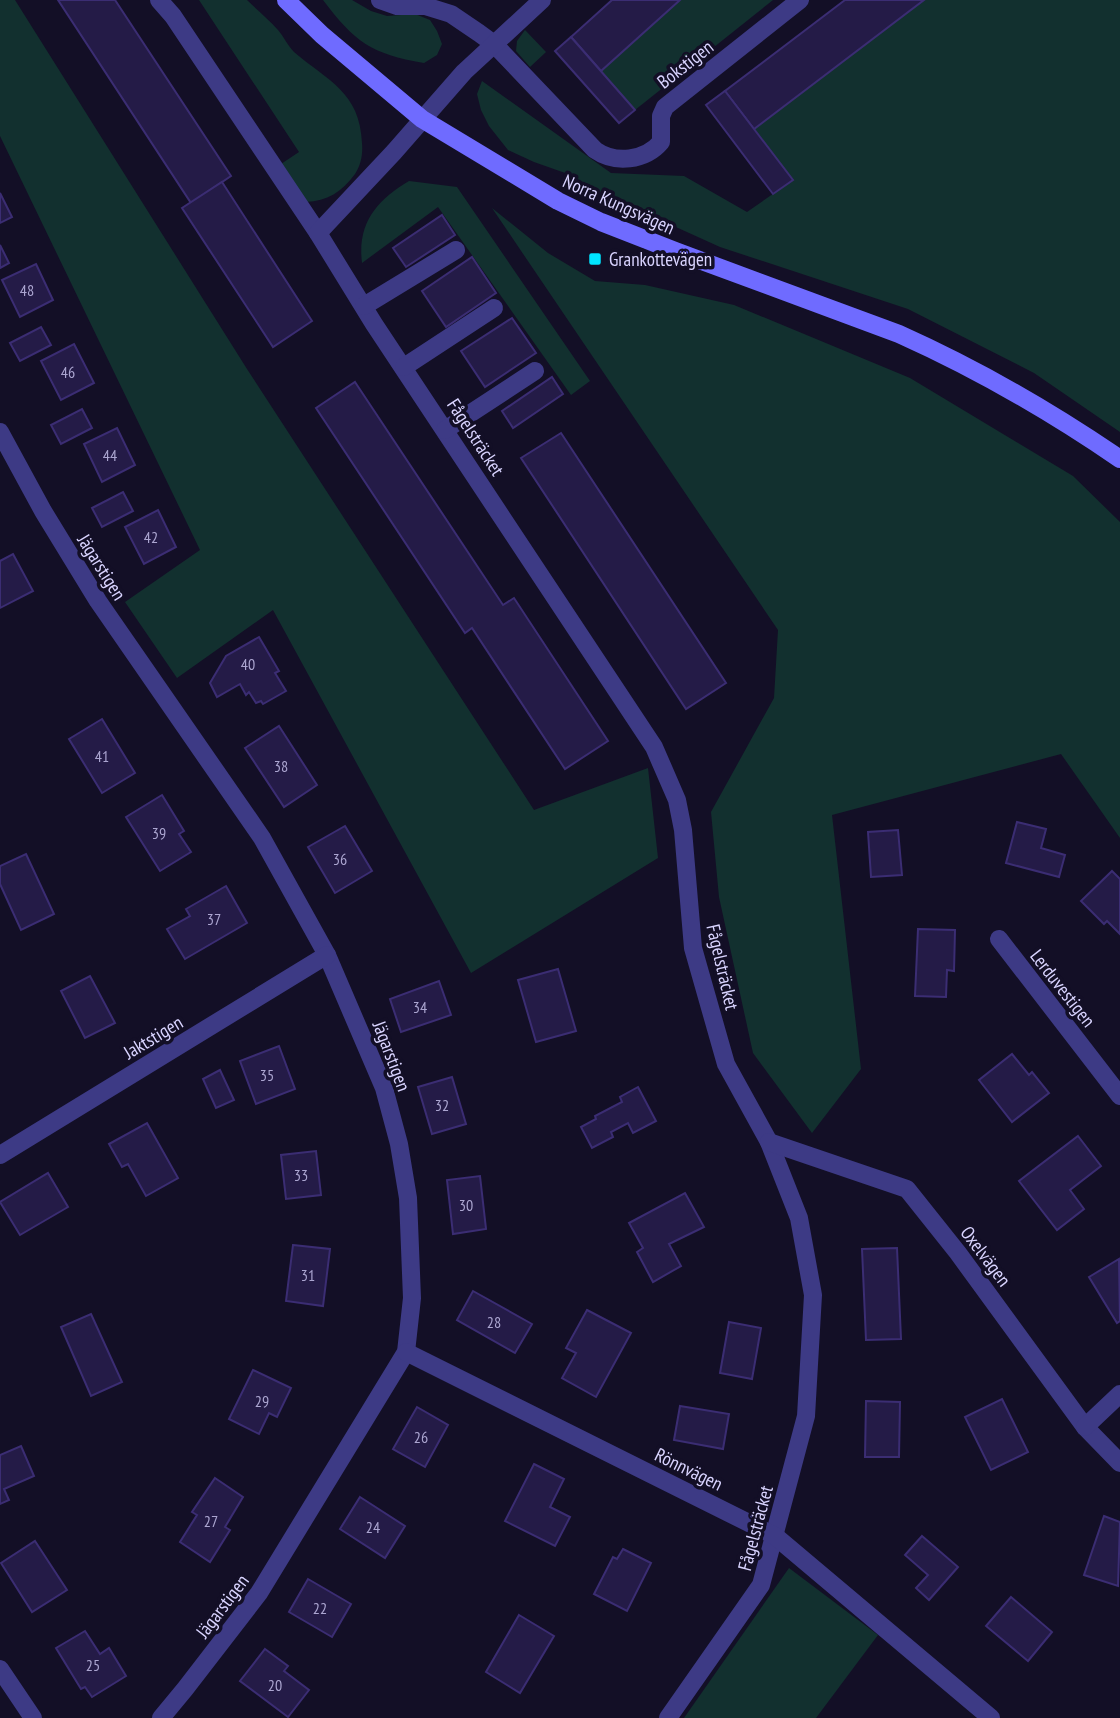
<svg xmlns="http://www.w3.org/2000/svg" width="1120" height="1718" font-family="'PT Sans Narrow',sans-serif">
  <rect width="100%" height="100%" fill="#130f26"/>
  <g fill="#12302f">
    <polygon points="0,0 15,0 247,369 534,810 648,768 658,858 471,973 273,610 177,678 125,602 200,550 0,136"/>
    <path d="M199,0H247C257,10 268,19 278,30C284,37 288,46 294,52C328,81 360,92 362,143C363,154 361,165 355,174C342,192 327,201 306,202L281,164L299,152Z"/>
    <path d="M323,0H352L371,11L387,16L415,14L430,20L437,31L442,44L437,55L424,63C371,54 355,42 323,0Z"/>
    <polygon points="680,0 773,0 635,110 601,71"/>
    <polygon points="924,0 1120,0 1120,432 1034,373 908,309 720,247 603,194 568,174 534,162 508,150 489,126 481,110 477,94 482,81 611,173 684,176 747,212 793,180 754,129"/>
    <polygon points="525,30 546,52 530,67 516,51 517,41"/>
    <path d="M409,181L457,187L590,381L571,395L438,207L362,263C357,223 377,200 409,181Z"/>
    <polygon points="492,208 548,253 595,281 645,285 734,305 910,378 1073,476 1120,522 1120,838 1061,754 832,815 861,1069 812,1133 753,1053 719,897 711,812 774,698 778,630"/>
    <polygon points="789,1568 878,1635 816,1718 684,1718"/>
  </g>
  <g fill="#241b47" stroke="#3b2d73" stroke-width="2">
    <polygon points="58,0 115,0 231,176 191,203"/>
    <polygon points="612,0 680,0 601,71 571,37"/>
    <polygon points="845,0 924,0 754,129 725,91"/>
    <polygon points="571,37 635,110 619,123 555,51"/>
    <polygon points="725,91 793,180 773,194 706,105"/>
    <polygon points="222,182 312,321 273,347 182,208"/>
    <polygon points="0,193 12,217 0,223"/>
    <polygon points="442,215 455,235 406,267 393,248"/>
    <polygon points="0,245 9,263 0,268"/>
    <polygon points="472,257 496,293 446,327 422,291"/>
    <polygon points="36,264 53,300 20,317 2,280"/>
    <polygon points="512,318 536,353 485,387 461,351"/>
    <polygon points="41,327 51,345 20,361 10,343"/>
    <polygon points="74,344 94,383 61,400 41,361"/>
    <polygon points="552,377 563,394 513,428 502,411"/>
    <polygon points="355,382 503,605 514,598 608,741 565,769 472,628 465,633 316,408"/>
    <polygon points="82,409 92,428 61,444 51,425"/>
    <polygon points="117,428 135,465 102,482 84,444"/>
    <polygon points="561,433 726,683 686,709 521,458"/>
    <polygon points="123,492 133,511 102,527 92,508"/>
    <polygon points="158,510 176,547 144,564 125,527"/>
    <polygon points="13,554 33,591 0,608 0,561"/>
    <polygon points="259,637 279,671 275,673 286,691 263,704 261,701 256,703 249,692 246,695 240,684 217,697 210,683 226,656"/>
    <polygon points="102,719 135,773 102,793 69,739"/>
    <polygon points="279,726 317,785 284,807 245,748"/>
    <polygon points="162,795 184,831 179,834 191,852 160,871 126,817"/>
    <polygon points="1017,822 1046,829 1041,848 1065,855 1059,877 1006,863"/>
    <polygon points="345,826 372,871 335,893 308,847"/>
    <polygon points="898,830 902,875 871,877 868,832"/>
    <polygon points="26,854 54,914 21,930 0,884 0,866"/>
    <polygon points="1112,871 1120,879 1120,934 1107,921 1104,924 1081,901"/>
    <polygon points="226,886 247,923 185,959 167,929 190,916 186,909"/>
    <polygon points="918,929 955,930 954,971 947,970 946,997 915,996"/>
    <polygon points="558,969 576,1031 536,1042 518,980"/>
    <polygon points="90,976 115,1023 85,1038 61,991"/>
    <polygon points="439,981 451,1015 401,1032 390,999"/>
    <polygon points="279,1046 295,1089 256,1104 240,1061"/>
    <polygon points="1012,1054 1029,1075 1032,1072 1049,1093 1012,1122 979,1080"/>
    <polygon points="220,1070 234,1100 216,1108 203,1079"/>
    <polygon points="452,1077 466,1124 432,1134 418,1087"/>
    <polygon points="638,1087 656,1121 633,1133 628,1123 611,1132 613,1137 592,1148 581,1127 596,1119 595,1116 622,1102 620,1097"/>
    <polygon points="147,1123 178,1178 146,1196 128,1164 122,1167 109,1144"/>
    <polygon points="1078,1136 1101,1166 1070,1190 1084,1209 1057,1230 1019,1181"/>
    <polygon points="316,1151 321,1195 286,1199 281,1155"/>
    <polygon points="48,1173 68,1207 20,1235 0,1202"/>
    <polygon points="480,1176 486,1229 453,1234 447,1180"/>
    <polygon points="685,1193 704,1227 669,1244 681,1266 653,1282 637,1252 643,1248 629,1223"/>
    <polygon points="293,1245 330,1249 323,1306 286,1301"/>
    <polygon points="897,1248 901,1339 866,1340 862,1249"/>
    <polygon points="1119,1259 1120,1321 1117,1323 1089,1277"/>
    <polygon points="473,1291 532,1324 515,1353 457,1320"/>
    <polygon points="587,1310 631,1333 596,1397 562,1378 576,1353 566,1348"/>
    <polygon points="91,1314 122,1382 91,1396 61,1327"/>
    <polygon points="729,1322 761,1328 752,1379 720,1373"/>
    <polygon points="253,1370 291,1388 277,1417 269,1413 259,1434 229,1419"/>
    <polygon points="1002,1399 1028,1452 991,1470 965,1417"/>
    <polygon points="866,1401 900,1402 899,1457 865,1457"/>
    <polygon points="680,1406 729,1414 723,1449 674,1440"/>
    <polygon points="417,1407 448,1425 425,1467 393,1449"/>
    <polygon points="21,1446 34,1476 4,1489 9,1500 0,1504 0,1455"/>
    <polygon points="534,1464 564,1479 550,1507 570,1517 555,1546 505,1521"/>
    <polygon points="215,1478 243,1497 225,1527 230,1530 210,1562 180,1542 197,1515 192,1512"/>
    <polygon points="360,1497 405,1526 385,1558 340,1529"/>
    <polygon points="1104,1516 1120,1522 1118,1586 1084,1575"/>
    <polygon points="922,1536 958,1567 929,1600 916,1588 928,1575 905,1555"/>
    <polygon points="35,1541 67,1590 32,1612 1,1563"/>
    <polygon points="623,1549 651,1563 627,1611 594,1594 613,1557 617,1559"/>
    <polygon points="308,1579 351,1604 332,1637 289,1612"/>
    <polygon points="1011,1597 1052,1632 1028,1661 986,1626"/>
    <polygon points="519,1615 554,1636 520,1693 486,1672"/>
    <polygon points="85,1631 100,1654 109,1648 126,1676 92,1697 85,1687 81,1689 56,1648"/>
    <polygon points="265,1649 288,1666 284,1671 309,1690 288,1717 240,1681"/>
  </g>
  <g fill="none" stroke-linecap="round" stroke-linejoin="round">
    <g stroke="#3d3a85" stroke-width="18">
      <polyline points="159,0 173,16 318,233"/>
      <path d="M380,0L397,6H425L451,14L479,33L494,44L595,150C615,164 645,161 661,142V116L665,107L800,0"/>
      <polyline points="542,0 464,72 394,152 318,233 374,324 654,747 677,800 683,830 693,948 726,1064 769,1142 799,1218 813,1295 806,1416 761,1585 668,1718"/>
      <polyline points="364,306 456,250"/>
      <polyline points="404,367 494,308"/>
      <polyline points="445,430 535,371"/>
      <polyline points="0,432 43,511 98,601 262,838 327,955 384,1088 399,1144 408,1198 412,1298 406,1352 259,1593 185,1689 161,1718"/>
      <polyline points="999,939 1120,1096"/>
      <polyline points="769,1142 907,1189 958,1253 1085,1427 1120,1463"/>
      <polyline points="0,1155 327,955"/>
      <polyline points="406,1352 775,1536 991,1718"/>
      <polyline points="1085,1427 1120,1394"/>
      <polyline points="0,1669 33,1718"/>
    </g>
    <path stroke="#6f6bff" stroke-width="18" d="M286,0L322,35L422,119L558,201L601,222L675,251L899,334C977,369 1050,411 1120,459"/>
  </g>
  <rect fill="#00e5ff" stroke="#130f26" stroke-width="2.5" x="588" y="252" width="14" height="14" rx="3.5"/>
  <g text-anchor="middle" stroke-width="7" stroke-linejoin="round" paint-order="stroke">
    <g font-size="16" fill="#aca6d1">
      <text x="27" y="296">48</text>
      <text x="68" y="378">46</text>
      <text x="110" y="461">44</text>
      <text x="151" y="543">42</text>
      <text x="248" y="670">40</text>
      <text x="102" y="762">41</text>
      <text x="281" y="772">38</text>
      <text x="159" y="839">39</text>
      <text x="340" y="865">36</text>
      <text x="214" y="925">37</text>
      <text x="420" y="1013">34</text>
      <text x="267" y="1081">35</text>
      <text x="442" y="1111">32</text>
      <text x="301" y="1181">33</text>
      <text x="466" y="1211">30</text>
      <text x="308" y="1281">31</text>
      <text x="494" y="1328">28</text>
      <text x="262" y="1407">29</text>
      <text x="421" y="1443">26</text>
      <text x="211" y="1527">27</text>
      <text x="373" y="1533">24</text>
      <text x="320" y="1614">22</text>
      <text x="93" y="1671">25</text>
      <text x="275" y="1691">20</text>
    </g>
    <g font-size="19" fill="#d9d4ff" stroke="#130f26">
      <text transform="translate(685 64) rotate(-38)" y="7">Bokstigen</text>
      <text transform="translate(619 204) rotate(24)" y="7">Norra Kungsvägen</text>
      <text transform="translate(476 437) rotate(57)" y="7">Fågelsträcket</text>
      <text transform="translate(102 567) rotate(58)" y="7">Jägarstigen</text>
      <text transform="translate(723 967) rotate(77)" y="7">Fågelsträcket</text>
      <text transform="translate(1063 988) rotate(52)" y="7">Lerduvestigen</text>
      <text transform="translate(153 1037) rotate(-31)" y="7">Jaktstigen</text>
      <text transform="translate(392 1056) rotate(69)" y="7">Jägarstigen</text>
      <text transform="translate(986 1256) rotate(53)" y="7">Oxelvägen</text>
      <text transform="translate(689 1469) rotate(26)" y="7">Rönnvägen</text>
      <text transform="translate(755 1528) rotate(-75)" y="7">Fågelsträcket</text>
      <text transform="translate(222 1606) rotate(-53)" y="7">Jägarstigen</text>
    </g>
    <g font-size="19" fill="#d9d4ff" stroke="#130f26" text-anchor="start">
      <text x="609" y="266">Grankottevägen</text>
    </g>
  </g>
</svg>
